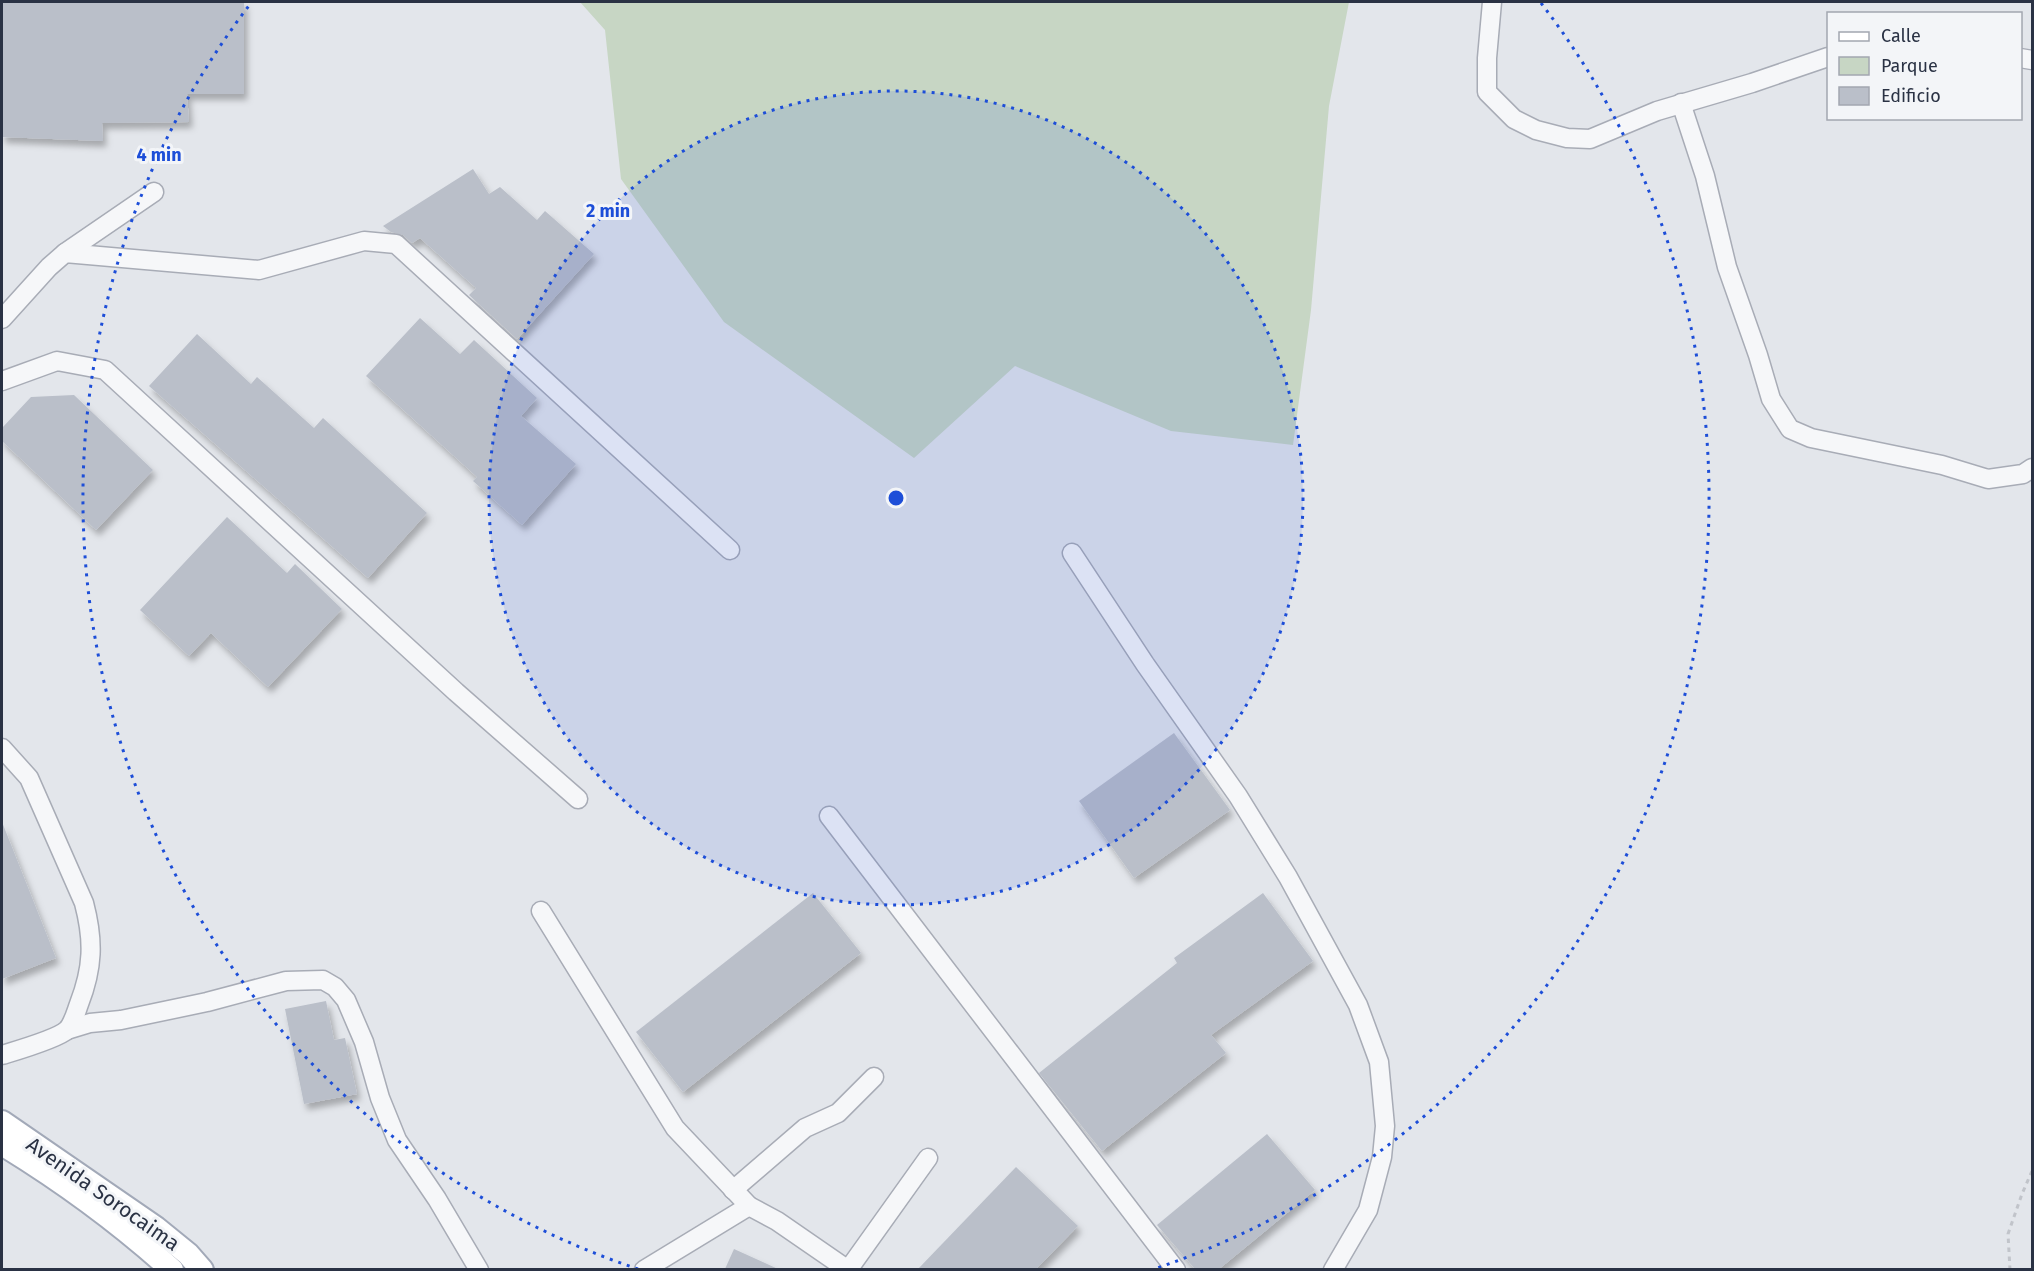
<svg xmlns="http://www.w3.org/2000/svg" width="2034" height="1271" font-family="'Fira Sans',sans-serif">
  <defs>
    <filter id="shadow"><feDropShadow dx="3.5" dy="6" stdDeviation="3" flood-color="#0004"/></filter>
  </defs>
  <rect width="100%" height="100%" fill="#e3e6eb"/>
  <polygon fill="#c7d6c4" points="580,2 1349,2 1329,106 1311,310 1293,445 1171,431 1015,366 914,458 724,322 621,179 605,30"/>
  <g fill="#babfc9" filter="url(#shadow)">
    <polygon points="2,2 244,2 244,94 187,94 189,122 102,123 103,141 2,137"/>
    <polygon points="473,169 489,194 500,187 537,220 545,211 594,254 517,339 469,295 476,288 420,238 412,243 403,235 391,232 383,226"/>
    <polygon points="420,318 460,354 474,340 537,398 521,416 576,464 522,525 473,481 477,477 366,376"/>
    <polygon points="197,334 251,384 257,377 314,428 323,418 427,513 368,578 149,386"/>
    <polygon points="74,395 153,470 96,530 2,441 2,428 31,397"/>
    <polygon points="227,517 287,573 295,564 342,609 268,687 211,633 189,656 140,610"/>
    <polygon points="1174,733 1230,810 1134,878 1079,801"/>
    <polygon points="2,822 56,958 2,979"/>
    <polygon points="813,893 861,953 683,1092 636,1032"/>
    <polygon points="1263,893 1313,961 1211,1035 1226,1053 1102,1151 1039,1073 1177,963 1174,958"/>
    <polygon points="326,1001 334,1040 345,1038 357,1094 304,1104 285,1009"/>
    <polygon points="1267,1134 1315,1190 1219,1269 1195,1269 1157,1225"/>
    <polygon points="1016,1167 1078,1226 1036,1269 918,1269"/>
    <polygon points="734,1249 778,1269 725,1269"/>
  </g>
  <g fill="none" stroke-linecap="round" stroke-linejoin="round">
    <defs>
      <g id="minor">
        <polyline points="1492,2 1487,58 1487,92 1514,119 1536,130 1567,138 1590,139 1657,111 1752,83 1828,57"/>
        <polyline points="2020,58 2032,60"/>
        <polyline points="1681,103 1705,176 1727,267 1758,355 1771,399 1790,429 1811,438 1942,465 1988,479 2023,474 2032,468"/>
        <polyline points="65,253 154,192"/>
        <polyline points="2,319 49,267 65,253 259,270 364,241 396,244 730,550"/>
        <polyline points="2,381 57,361 105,370 456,692 578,799"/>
        <polyline points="1072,553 1145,664 1238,796 1288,877 1358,1005 1379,1062 1385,1126 1382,1157 1368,1210 1333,1270"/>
        <path d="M2,748L29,778L84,903C94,941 93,968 79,1004C76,1012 73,1024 67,1030C57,1039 15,1051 2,1055"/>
        <polyline points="829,816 1176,1270"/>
        <polyline points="541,911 675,1128 749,1206 777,1221 848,1270"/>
        <polyline points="67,1030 90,1023 121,1020 207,1002 286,981 323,980 335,987 346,1000 364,1042 380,1098 397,1140 437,1199 479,1270"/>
        <polyline points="733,1190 805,1128 838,1113 874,1077"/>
        <polyline points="644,1270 749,1206"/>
        <polyline points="848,1270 928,1158"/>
      </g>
      <g id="major">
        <polyline points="2,1122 156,1228 188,1254 202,1270"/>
        <path d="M2,1144C61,1180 120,1223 172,1270"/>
      </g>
    </defs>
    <use href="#minor" stroke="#a8acb6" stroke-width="21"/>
    <use href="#major" stroke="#a2a9b8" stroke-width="26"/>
    <polyline stroke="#c1c4ca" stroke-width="3" stroke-dasharray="4.5 4.5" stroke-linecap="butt" points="2010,1270 2008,1234 2022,1194 2032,1171"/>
    <use href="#minor" stroke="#f6f7f9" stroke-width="18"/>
    <use href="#major" stroke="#fff" stroke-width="22"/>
  </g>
  <circle cx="896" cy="498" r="407" fill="#1d4ed8" fill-opacity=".12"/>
  <g fill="none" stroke="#1d4ed8" stroke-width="3" stroke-dasharray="3 6">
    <circle cx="896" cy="498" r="407"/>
    <path d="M638 1269A813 813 0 0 1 251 3M1541 3A813 813 0 0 1 1154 1269"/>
  </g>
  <g text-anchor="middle" stroke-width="6" stroke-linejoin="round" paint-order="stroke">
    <g font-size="21" fill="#2a3244" stroke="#f3f5f8">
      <text transform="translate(103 1194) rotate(35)" y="7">Avenida Sorocaima</text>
    </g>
  </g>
  <circle cx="896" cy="498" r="9" fill="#1d4ed8" stroke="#f3f5f8" stroke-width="3"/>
  <g font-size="18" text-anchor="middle" font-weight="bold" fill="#1d4ed8" stroke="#f3f5f8" stroke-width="6" stroke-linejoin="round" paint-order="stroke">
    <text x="159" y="161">4 min</text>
    <text x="608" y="217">2 min</text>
  </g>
  <rect width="2034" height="1271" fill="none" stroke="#2a3244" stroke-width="6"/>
  <rect x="1827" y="12" width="195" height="108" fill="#f3f5f8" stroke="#a3a7b0" stroke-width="1.5"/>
  <rect x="1839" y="32" width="30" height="9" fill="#ffffff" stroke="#a3a7b0" stroke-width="1.5"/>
  <text x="1881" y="42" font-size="18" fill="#2a3244">Calle</text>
  <rect x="1839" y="57" width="30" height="18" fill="#c7d6c4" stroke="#a3a7b0" stroke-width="1.5"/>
  <text x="1881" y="72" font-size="18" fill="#2a3244">Parque</text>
  <rect x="1839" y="87" width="30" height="18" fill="#babfc9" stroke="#a3a7b0" stroke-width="1.5"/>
  <text x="1881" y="102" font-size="18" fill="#2a3244">Edificio</text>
</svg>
